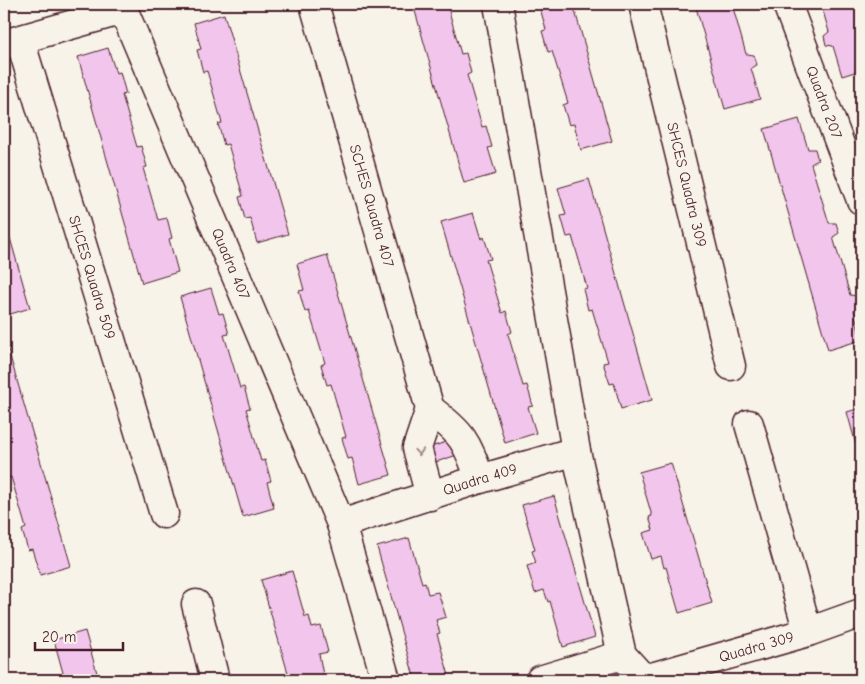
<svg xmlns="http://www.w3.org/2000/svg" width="865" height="684" font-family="'Comic Neue',sans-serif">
  <rect width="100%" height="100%" fill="#f7f3e8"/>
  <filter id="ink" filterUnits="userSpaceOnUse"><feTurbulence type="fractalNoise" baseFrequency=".02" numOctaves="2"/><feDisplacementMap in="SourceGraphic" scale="10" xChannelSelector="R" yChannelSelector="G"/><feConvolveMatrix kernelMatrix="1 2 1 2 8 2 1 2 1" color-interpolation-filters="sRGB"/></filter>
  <g filter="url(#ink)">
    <g fill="#f2c6ec" stroke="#4a1f2b">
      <polygon points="413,4 447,4 461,54 466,53 471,73 467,75 482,127 486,126 492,147 488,148 496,174 464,183"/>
      <polygon points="539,4 573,4 612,141 581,150 574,124 569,125 563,105 568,103 552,51 548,52 542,31 546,30"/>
      <polygon points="695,4 732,4 746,54 754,55 757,65 751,68 760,99 725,109"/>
      <polygon points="821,4 858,4 861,14 861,70 842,76 833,46 826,45 824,36 829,32"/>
      <polygon points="224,14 288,234 257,243 250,218 245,219 239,197 243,196 228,144 224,145 218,124 222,123 207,71 203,72 197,50 201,49 194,23"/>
      <polygon points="108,48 116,73 120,72 126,94 122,95 137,147 141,146 147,167 143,168 158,220 167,218 172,238 169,239 178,272 142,283 78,57"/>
      <polygon points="799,119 808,149 815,149 818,160 811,164 829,223 836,223 839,233 833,237 850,295 857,296 859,305 854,310 861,340 828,350 764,129"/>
      <polygon points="589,179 652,400 621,409 614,383 610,384 603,363 608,362 592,309 588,310 583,289 587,288 572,236 567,237 561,216 566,215 558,188"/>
      <polygon points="473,213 481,239 484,237 491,259 486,260 502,313 506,311 512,332 508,334 523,386 527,385 533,406 528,407 536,433 505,443 441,222"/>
      <polygon points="4,217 30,308 4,316"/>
      <polygon points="327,255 391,475 359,484 352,458 348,459 342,438 346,437 331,384 327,385 321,365 325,363 309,311 305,312 299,291 304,290 297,264"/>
      <polygon points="211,288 219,314 223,313 229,334 224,335 240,388 244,387 250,408 246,409 261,461 265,460 271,481 267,482 274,508 243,517 180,297"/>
      <polygon points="7,346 71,566 40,575 32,549 28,550 22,530 26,528 11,477 7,478 4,466 4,347"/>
      <polygon points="861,408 861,463 847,412"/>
      <polygon points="455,439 460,454 436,462 431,447"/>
      <polygon points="671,463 712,603 679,613 666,567 664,568 661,556 651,559 643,533 653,530 649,517 652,516 639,472"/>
      <polygon points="554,496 595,637 563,647 550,601 548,602 544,590 535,593 527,566 536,563 532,551 535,550 522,505"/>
      <polygon points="409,538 422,583 425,582 428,594 438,592 446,617 436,620 440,633 437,634 450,679 444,680 415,680 377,547"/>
      <polygon points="292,571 305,617 309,616 312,628 321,626 328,652 319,654 324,680 290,680 261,580"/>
      <polygon points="85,631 99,680 65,680 54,640"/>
    </g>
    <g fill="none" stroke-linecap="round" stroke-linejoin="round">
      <defs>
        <g id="street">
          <path id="s1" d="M121,4L341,524L386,680"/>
          <path id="s2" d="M314,4L430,409L417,448L430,496"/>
          <path id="s3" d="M498,4L576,451L622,655L641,676L652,677L808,632L861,613"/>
          <path id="s4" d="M643,4L731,366"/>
          <path id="s5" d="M787,4L861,200"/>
          <path id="s6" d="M20,40L164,514"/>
          <polyline points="4,44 123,10"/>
          <path d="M430,409C463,434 466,440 480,479"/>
          <polyline points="749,424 808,632"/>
          <path id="s7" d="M341,524L480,479L576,451"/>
          <polyline points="196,604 215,680"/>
          <polyline points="540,680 622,655"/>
        </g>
      </defs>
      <use href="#street" stroke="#4a1f2b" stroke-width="31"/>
      <use href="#street" stroke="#f7f3e8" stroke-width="28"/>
    </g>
    <defs><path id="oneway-chevron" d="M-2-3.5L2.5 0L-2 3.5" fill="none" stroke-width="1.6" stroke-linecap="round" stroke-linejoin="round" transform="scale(1.25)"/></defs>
    <use stroke="#a0898a" href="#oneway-chevron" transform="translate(419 452) rotate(86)"/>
  </g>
  <g text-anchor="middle" stroke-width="4" stroke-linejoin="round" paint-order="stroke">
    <g font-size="15" fill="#4a1f2b" stroke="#f7f3e8">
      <text dy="5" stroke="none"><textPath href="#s5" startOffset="105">Quadra 207</textPath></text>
      <text dy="5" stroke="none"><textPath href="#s4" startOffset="186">SHCES Quadra 309</textPath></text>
      <text dy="5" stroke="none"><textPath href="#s2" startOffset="210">SCHES Quadra 407</textPath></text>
      <text dy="5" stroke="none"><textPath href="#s1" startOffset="282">Quadra 407</textPath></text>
      <text dy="5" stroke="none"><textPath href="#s6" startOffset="248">SHCES Quadra 509</textPath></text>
      <text dy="5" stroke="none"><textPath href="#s7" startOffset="146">Quadra 409</textPath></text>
      <text dy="5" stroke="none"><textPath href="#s3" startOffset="811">Quadra 309</textPath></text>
    </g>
  </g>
  <rect width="865" height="684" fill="none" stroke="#f7f3e8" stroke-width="20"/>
  <rect x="10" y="10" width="845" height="664" fill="none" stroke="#4a1f2b" stroke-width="2" filter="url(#ink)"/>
  <path d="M35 642v8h88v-8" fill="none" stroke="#4a1f2b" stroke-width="2.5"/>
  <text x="42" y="642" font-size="15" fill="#4a1f2b" stroke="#f7f3e8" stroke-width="4" paint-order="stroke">20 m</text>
</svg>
